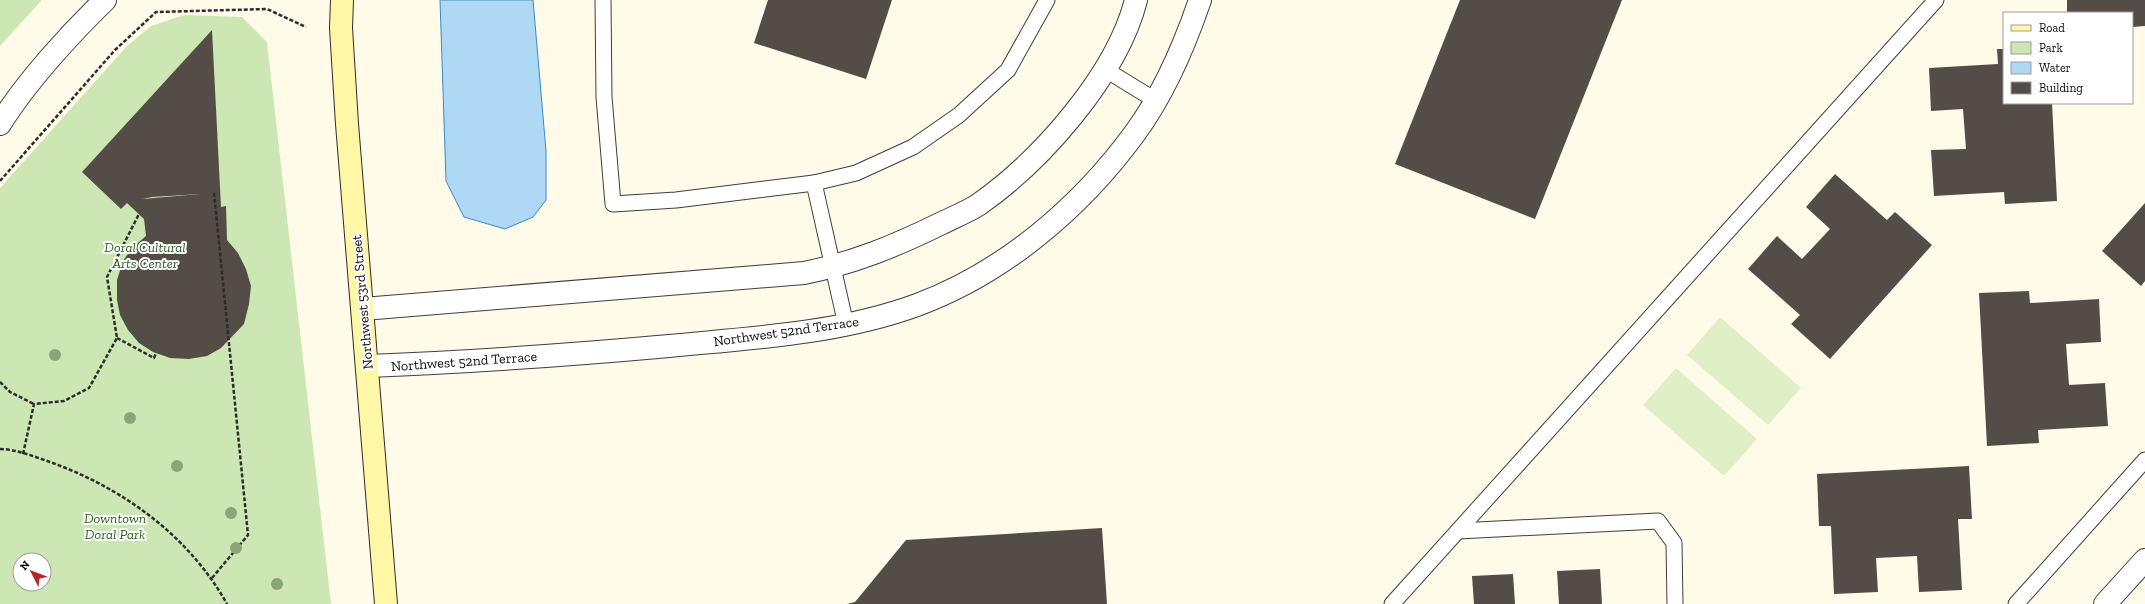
<svg xmlns="http://www.w3.org/2000/svg" width="2145" height="604" font-family="'Zilla Slab',serif">
  <rect width="100%" height="100%" fill="#fffbe8"/>
  <g fill="#cde7b4" fill-rule="evenodd">
    <polygon points="0,0 42,0 0,46"/>
    <path d="M184,15L242,17L267,42L331,604H0V188L126,47L151,26ZM20,560H44V584H20Z"/>
  </g>
  <g fill="#dfefc6">
    <polygon points="1720,317 1801,388 1768,425 1687,355"/>
    <polygon points="1676,368 1757,439 1724,476 1643,405"/>
  </g>
  <polygon fill="#afd8f5" stroke="#378bca" points="440,0 533,0 546,151 546,200 533,217 505,229 464,217 446,181"/>
  <g fill="#534c47" fill-rule="evenodd">
    <polygon points="768,0 892,0 866,79 754,43"/>
    <polygon points="1460,0 1622,0 1535,219 1395,164"/>
    <polygon points="2067,0 2145,0 2145,26 2132,27 2132,13 2067,13"/>
    <path d="M212,30L221,207L226,206L227,240L238,253L246,269L251,286L249,304L244,324L221,348L207,356L189,359L170,358L153,352L139,343L128,330L120,315L117,300V280L123,261L132,248L146,236L144,219L127,203L121,209L82,172ZM200,194L142,199L152,197Z"/>
    <polygon points="1997,49 2004,49 2004,103 2052,103 2057,201 2005,204 2004,192 1934,196 1931,150 1966,149 1963,109 1931,111 1929,68 1998,64"/>
    <polygon points="1835,174 1887,220 1895,212 1932,245 1830,359 1791,324 1800,315 1748,269 1777,236 1802,259 1830,229 1806,207"/>
    <polygon points="2145,203 2145,281 2141,286 2102,251"/>
    <polygon points="2029,291 2030,303 2099,299 2101,342 2066,344 2069,385 2105,383 2108,426 2038,430 2039,443 1987,446 1979,293"/>
    <polygon points="1969,466 1972,519 1958,519 1962,590 1919,592 1917,556 1876,558 1878,592 1834,594 1831,526 1819,526 1817,474"/>
    <polygon points="1102,528 1107,604 847,604 855,602 906,540"/>
    <polygon points="1600,569 1602,604 1559,604 1557,571"/>
    <polygon points="1513,574 1515,604 1474,604 1472,576"/>
  </g>
  <g fill="none" stroke-linecap="round" stroke-linejoin="round">
    <defs>
      <g id="lane">
        <polyline points="603,0 604,97 613,204 676,200 814,183 856,173 913,147 959,115 1008,70 1047,0"/>
        <polyline points="1106,70 1155,100"/>
        <polyline points="814,183 846,325"/>
        <polyline points="1458,531 1658,521 1674,543 1675,604"/>
        <polyline points="1392,604 1936,0"/>
        <polyline points="2016,604 2145,460"/>
      </g>
      <g id="street">
        <path d="M0,124C26,82 70,34 105,0"/>
        <path d="M363,309L804,273C854,263 895,246 940,224C952,218 967,212 978,205C1041,161 1117,75 1136,0"/>
        <path d="M368,366C468,362 569,355 669,346C751,338 838,334 917,305C1004,273 1081,207 1135,133C1163,95 1185,44 1200,0"/>
        <polyline points="2105,604 2145,560"/>
      </g>
      <polyline id="secondary" points="342,0 341,28 347,124 386,604"/>
    </defs>
    <use href="#lane" stroke="#3e3e3e" stroke-width="17"/>
    <use href="#street" stroke="#3e3e3e" stroke-width="24"/>
    <use href="#secondary" stroke="#2d2d2d" stroke-width="24"/>
    <g stroke="#2d2d2d" stroke-width="2.5" stroke-dasharray="4 2" stroke-linecap="butt">
      <polyline points="0,181 115,50 156,12 267,9 306,27"/>
      <polyline points="117,338 154,358 156,353"/>
      <polyline points="0,382 10,392 34,404"/>
      <path d="M0,449C16,449 35,457 50,462C123,488 189,536 227,604"/>
      <polyline points="23,454 34,404 64,401 89,388 117,338 107,277 139,214"/>
      <polyline points="212,578 248,535 214,192"/>
    </g>
    <use href="#lane" stroke="#fff" stroke-width="15"/>
    <use href="#street" stroke="#fff" stroke-width="22"/>
    <use href="#secondary" stroke="#fef7a5" stroke-width="22"/>
  </g>
  <g fill="#89a678">
    <circle cx="55" cy="355" r="6"/>
    <circle cx="130" cy="418" r="6"/>
    <circle cx="177" cy="466" r="6"/>
    <circle cx="231" cy="513" r="6"/>
    <circle cx="236" cy="548" r="6"/>
    <circle cx="277" cy="584" r="6"/>
  </g>
  <g text-anchor="middle" stroke-width="4" stroke-linejoin="round" paint-order="stroke">
    <g font-size="14" font-style="italic" fill="#29601d" stroke="#fff">
      <text x="145" y="252">Doral Cultural<tspan x="145" dy="16">Arts Center</tspan></text>
      <text x="115" y="523">Downtown<tspan x="115" dy="16">Doral Park</tspan></text>
    </g>
    <g font-size="14" fill="#0b0b0b" stroke="#fff">
      <text transform="translate(362 302) rotate(-95)" y="5">Northwest 53rd Street</text>
      <text transform="translate(786 331) rotate(-8)" y="5">Northwest 52nd Terrace</text>
      <text transform="translate(464 361) rotate(-4)" y="5">Northwest 52nd Terrace</text>
    </g>
  </g>
  <rect x="2003" y="12" width="130" height="92" fill="#ffffff" stroke="#9d9d9d"/>
  <rect x="2011" y="25" width="20" height="6" fill="#fef7a5" stroke="#9d9d9d"/>
  <text x="2039" y="32" font-size="12" fill="#0b0b0b">Road</text>
  <rect x="2011" y="42" width="20" height="12" fill="#cde7b4" stroke="#9d9d9d"/>
  <text x="2039" y="52" font-size="12" fill="#0b0b0b">Park</text>
  <rect x="2011" y="62" width="20" height="12" fill="#afd8f5" stroke="#9d9d9d"/>
  <text x="2039" y="72" font-size="12" fill="#0b0b0b">Water</text>
  <rect x="2011" y="82" width="20" height="12" fill="#534c47" stroke="#9d9d9d"/>
  <text x="2039" y="92" font-size="12" fill="#0b0b0b">Building</text>
  <g transform="translate(32 572) rotate(312)"><circle r="19" fill="#ffffff" stroke="#9d9d9d"/>
  <path d="M0-3L7 15L0 10L-7 15Z" fill="#b72628"/>
  <text y="-6" font-size="11" font-weight="bold" text-anchor="middle" fill="#0b0b0b">N</text>
  </g>
</svg>
